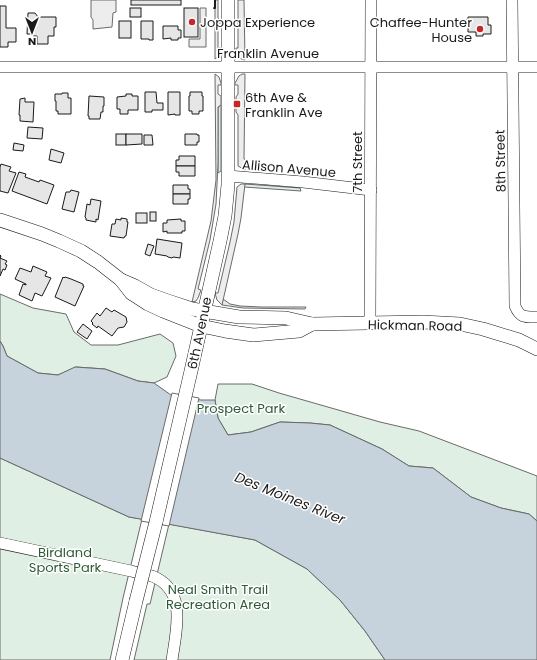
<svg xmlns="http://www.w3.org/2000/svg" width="537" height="660" font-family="Poppins,sans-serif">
  <rect width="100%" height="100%" fill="#fff"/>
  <g fill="#e0efe3" stroke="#6a6a6a">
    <polygon points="221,105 221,171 218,173 218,107"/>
    <polygon points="245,184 300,188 301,191 244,187"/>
    <polygon points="0,294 33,308 66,314 74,332 91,345 118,345 160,334 173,343 176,356 167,377 154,383 138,381 105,369 76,367 58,375 38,373 7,356 3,346 0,341"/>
    <polygon points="223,299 230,304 240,306 261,307 306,307 305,309 243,308 222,305"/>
    <polygon points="218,384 252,384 279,393 380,422 419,431 537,476 537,521 529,514 501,508 471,497 433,468 409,466 382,449 330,425 310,423 280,422 251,432 228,435 218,418 215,400"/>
    <polygon points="0,458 129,517 142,519 123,598 110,660 0,660"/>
    <polygon points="169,524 255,540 307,569 340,600 365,631 385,660 134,660 147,604 150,604"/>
  </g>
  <g fill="#ededed" stroke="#6a6a6a">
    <polygon points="91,0 116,0 116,12 113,13 112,27 93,29 93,20 91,17"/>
    <polygon points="215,0 218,0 218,18 220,20 221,23 218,23 218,48 221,48 221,50 220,55 215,59"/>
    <polygon points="238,0 244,0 245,60 241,59 237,55 236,50 236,48 238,48"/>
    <polygon points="200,8 206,8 206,47 189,47 189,39 200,39"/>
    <polygon points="215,74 219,77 221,83 221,85 218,85 218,94 221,96 221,105 218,107 218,164 216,204 210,240 198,289 201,290 198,298 196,301 192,302 211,221 216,180"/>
    <polygon points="242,74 245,74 244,159 246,160 246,164 244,164 245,170 238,166 238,115 236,112 236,97 238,94 238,85 235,85 235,83 239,76"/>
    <polygon points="241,184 245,184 241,218 238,234 222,305 217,300 215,293 218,293 230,242 234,222 237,187"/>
  </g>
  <polygon fill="#c6d2dc" stroke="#6a6a6a" points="0,341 3,346 7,356 38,373 58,375 75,367 105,369 138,381 154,383 171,395 201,400 215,400 218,418 228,435 251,432 280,422 310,423 330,425 382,449 409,466 433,468 471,497 501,508 529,514 537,521 537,660 385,660 365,631 340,600 307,569 255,540 129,517 0,458"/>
  <polygon fill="#fff" stroke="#6a6a6a" points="172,393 199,398 169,526 141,521"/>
  <g fill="#e6e6e6" stroke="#1a1a1a">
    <rect x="131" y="0" width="50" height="5"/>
    <polygon points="0,6 6,6 6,28 16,28 16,42 8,42 8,47 0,47"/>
    <rect x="130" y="8" width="11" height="9"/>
    <rect x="184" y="8" width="14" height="29"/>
    <polygon points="28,13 35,13 38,17 56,17 56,27 54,27 54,36 48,36 48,44 37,44 37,36 32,36 32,34 27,34"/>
    <polygon points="468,17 488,17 488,25 491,25 491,34 483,34 483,36 476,36 476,32 468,32 468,26 462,26 462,20 468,20"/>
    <rect x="119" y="21" width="12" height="17"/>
    <polygon points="141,21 153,21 153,40 149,40 149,39 141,39"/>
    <polygon points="163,26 178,26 178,30 181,30 181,38 178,38 178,40 171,40 171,38 163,39"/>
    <polygon points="145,92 156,92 157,103 163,103 163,110 152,110 152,112 145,112"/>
    <polygon points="168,92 180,92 180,115 175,115 175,114 168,115"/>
    <polygon points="190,92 202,92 202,96 203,96 203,111 199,111 199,114 192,114 192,111 189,111 189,96 190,96"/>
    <polygon points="62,93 68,93 68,98 71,98 71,114 58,114 58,111 56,111 56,101 55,101 55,94 62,94"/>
    <polygon points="126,94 132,94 132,96 138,96 138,110 128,110 128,114 120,114 120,109 117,109 117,97 126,96"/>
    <polygon points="89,96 104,97 104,106 103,106 103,112 101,112 100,119 89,119 89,116 88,116"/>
    <polygon points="25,98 25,102 34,102 33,122 20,121 20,115 19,115 20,99"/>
    <polygon points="28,127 43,128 42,139 27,138"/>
    <rect x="116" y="134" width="10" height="11"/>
    <polygon points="126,134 142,134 142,144 126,145"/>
    <polygon points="185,134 197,134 197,135 199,135 199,142 197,142 197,145 185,145"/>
    <polygon points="144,135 152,135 153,145 144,145"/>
    <polygon points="14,143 24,145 23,151 13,150"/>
    <polygon points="51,149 64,153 61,163 49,160"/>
    <polygon points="179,156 195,156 195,166 176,166 176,160 179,160"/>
    <polygon points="1,164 11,167 9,171 16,173 8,193 0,191 0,167"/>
    <polygon points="176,166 195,166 195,176 179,176 179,172 176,172"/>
    <polygon points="19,172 26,174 25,177 39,182 40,180 54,185 47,204 12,191"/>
    <polygon points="173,185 188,185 188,189 190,189 190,194 173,194"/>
    <polygon points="71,190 79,192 74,212 62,209 66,192 70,192"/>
    <polygon points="173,194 190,194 190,199 188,199 188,204 173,204"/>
    <polygon points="91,199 101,201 98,220 96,219 96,222 86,220 86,218 85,217 87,204 90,205"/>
    <rect x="150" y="212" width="6" height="9"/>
    <rect x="136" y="213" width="11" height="10"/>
    <polygon points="121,218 127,219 127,222 128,222 126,236 125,236 124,238 110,236 112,224 115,224 116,219 121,220"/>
    <polygon points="181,219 181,221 185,221 185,231 182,231 182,233 167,233 167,231 163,232 163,223 167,223 167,220"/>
    <polygon points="157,239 182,243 180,258 173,257 172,258 168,257 167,256 155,254"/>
    <polygon points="148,244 154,246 150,256 145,254"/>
    <polygon points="0,255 1,256 0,258 7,261 5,264 7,265 5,270 3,269 0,276"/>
    <polygon points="33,266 47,272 45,276 51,278 42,296 35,293 32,301 19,295 23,284 26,285 26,284 15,279 20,268 31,272"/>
    <polygon points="63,277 64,278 65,277 71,279 83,284 83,286 84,286 75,306 55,297"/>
    <polygon points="106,308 112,312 114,310 126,317 127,322 124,327 118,328 112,336 98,326 97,328 92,324 93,323 91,321 97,313 100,316"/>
    <polygon points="83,324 92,331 87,339 77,332"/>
  </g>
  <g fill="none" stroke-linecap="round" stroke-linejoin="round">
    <defs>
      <g id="minor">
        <path d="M512,0L515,306C520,318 525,317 537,317"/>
        <polyline points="0,67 537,67"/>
        <polyline points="228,176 303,182 371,190"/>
        <polyline points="370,323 371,0"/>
        <path d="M0,543L131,571C138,573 145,574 152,576C188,590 176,631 172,660"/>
      </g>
      <g id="major">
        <polyline points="0,220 42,234 59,241 81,251 98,262 121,280 131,293 148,304 163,311 201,326 225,331 253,335 299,331 312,324"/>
        <polyline points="121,280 135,286 151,295 168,301 192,309 239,317 286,318 312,324 423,322 460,324 483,329 519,340 537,349"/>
        <polyline points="156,522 191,371 220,241 225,216 228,185 228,0"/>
        <polyline points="122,660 136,601"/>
      </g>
    </defs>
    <use href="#minor" stroke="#1a1a1a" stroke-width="12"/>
    <use href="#major" stroke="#1a1a1a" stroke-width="14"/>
    <use href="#minor" stroke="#fff" stroke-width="11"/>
    <use href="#major" stroke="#fff" stroke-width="13"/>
    <defs>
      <polyline id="major-bridge" points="136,601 156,522"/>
    </defs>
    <use href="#major-bridge" stroke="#1a1a1a" stroke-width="14" stroke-linecap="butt"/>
    <use href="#major-bridge" stroke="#fff" stroke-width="13"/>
    <polyline stroke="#1a1a1a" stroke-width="2" points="214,8 215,8 215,0"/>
  </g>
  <g fill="#c62828" stroke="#fff" stroke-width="1.5">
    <circle cx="192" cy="22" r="4"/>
    <circle cx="480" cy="29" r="4"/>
    <rect x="233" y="100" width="8" height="8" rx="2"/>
  </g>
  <g text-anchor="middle" stroke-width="3" stroke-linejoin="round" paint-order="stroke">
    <g font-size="13" fill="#1a1a1a" stroke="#fff" text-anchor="start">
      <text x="200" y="27">Joppa Experience</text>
      <text x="472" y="27" text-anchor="end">Chaffee-Hunter<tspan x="472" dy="15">House</tspan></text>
      <text x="245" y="102">6th Ave &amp;<tspan x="245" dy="15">Franklin Ave</tspan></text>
    </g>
    <g font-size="13" fill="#1a1a1a" stroke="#fff">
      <text x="268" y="58">Franklin Avenue</text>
      <text transform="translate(500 161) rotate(-91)" y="5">8th Street</text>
      <text transform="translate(357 162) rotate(-90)" y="5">7th Street</text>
      <text transform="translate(289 168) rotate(5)" y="5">Allison Avenue</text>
      <text transform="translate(415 325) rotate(1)" y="5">Hickman Road</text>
      <text transform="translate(199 333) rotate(-78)" y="5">6th Avenue</text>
    </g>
    <g font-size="13" fill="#2b5a34" stroke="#fff">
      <text x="241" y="413">Prospect Park</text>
      <text x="65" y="557">Birdland<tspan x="65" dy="15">Sports Park</tspan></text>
      <text x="218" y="594">Neal Smith Trail<tspan x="218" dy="15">Recreation Area</tspan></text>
    </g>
    <g font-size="14" font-style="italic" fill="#1a1a1a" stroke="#fff">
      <text transform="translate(290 498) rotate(22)" y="5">Des Moines River</text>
    </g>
  </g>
  <g transform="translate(32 32) rotate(180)" stroke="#ffffff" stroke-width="3" paint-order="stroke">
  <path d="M0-3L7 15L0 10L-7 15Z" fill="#1a1a1a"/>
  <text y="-6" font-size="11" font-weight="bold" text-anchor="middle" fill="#1a1a1a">N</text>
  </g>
</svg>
